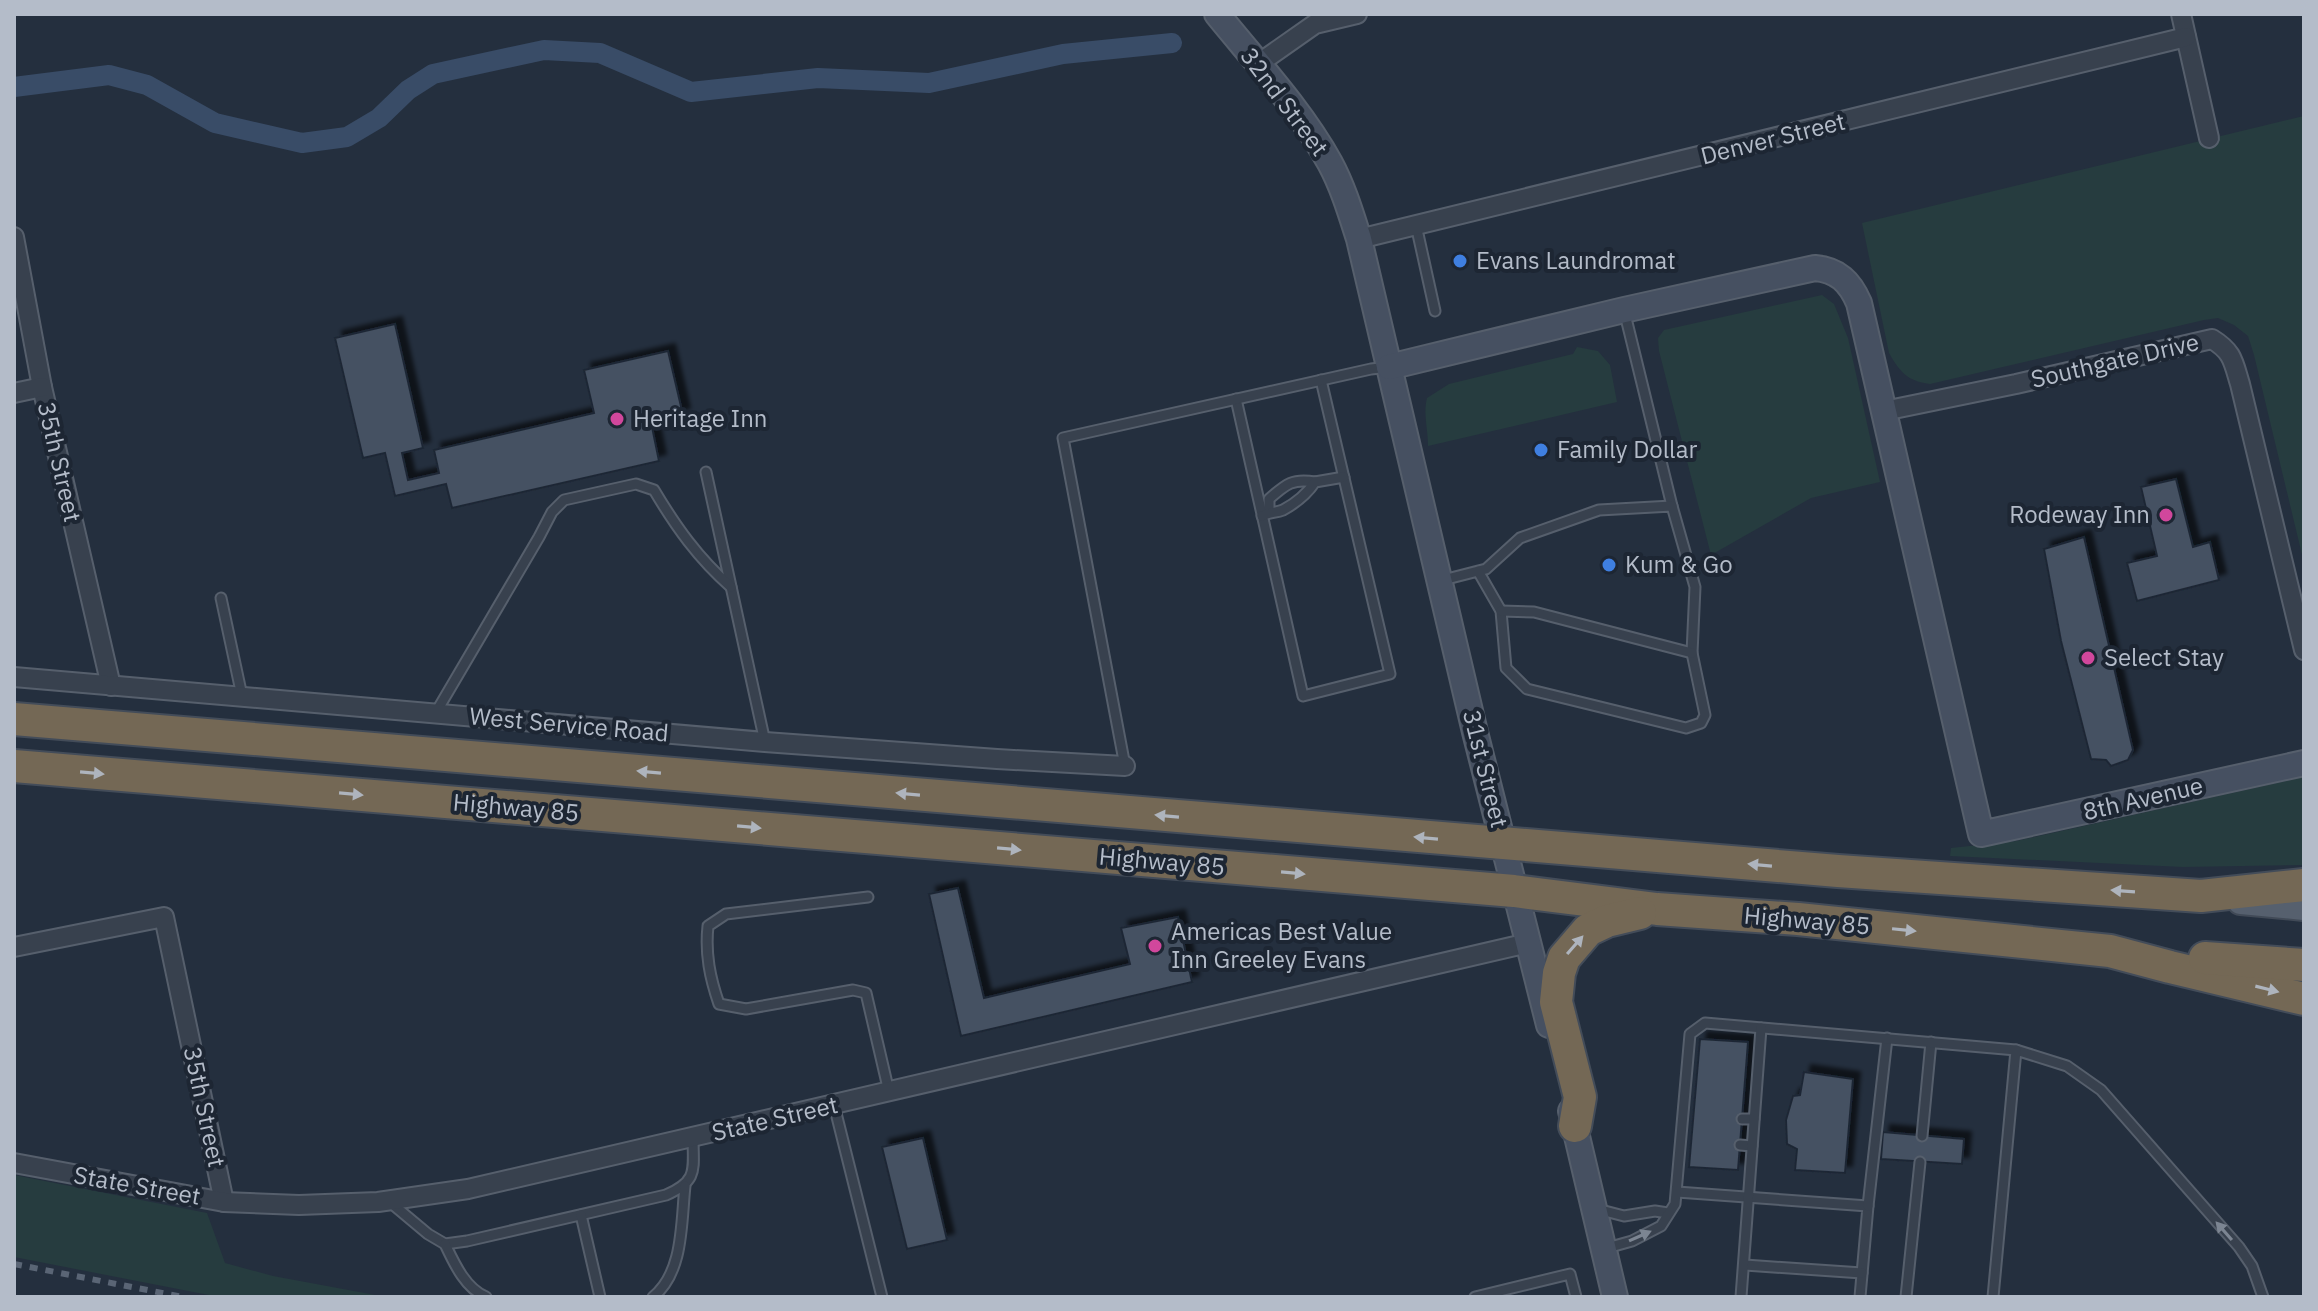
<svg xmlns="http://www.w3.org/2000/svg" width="2318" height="1311" font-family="'IBM Plex Sans',sans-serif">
  <defs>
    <filter id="shadow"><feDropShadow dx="7" dy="-7" stdDeviation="2" flood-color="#0009"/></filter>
  </defs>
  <rect width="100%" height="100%" fill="#242f3e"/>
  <g fill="#263c3f">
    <path d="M2304,116V563L2254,355L2248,336L2234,325L2218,318L2204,320L1930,384C1907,381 1900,372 1889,353L1862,223Z"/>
    <polygon points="1822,295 1834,304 1848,338 1880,482 1811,498 1711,555 1659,351 1658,338 1664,330"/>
    <path d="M1577,347L1598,351L1610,365L1617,402L1428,446C1428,428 1423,415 1427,398L1449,384L1573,354Z"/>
    <polygon points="2304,777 2304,865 2183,867 1950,856 1951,848 2016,841"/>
    <polygon points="14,1175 207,1213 225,1263 273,1276 386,1297 219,1297 14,1257"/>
  </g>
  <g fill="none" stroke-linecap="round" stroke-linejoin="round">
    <polyline stroke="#394c67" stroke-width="20" points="14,87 109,75 147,85 215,123 302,143 347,137 379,118 408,90 433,74 544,50 600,53 691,92 818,78 929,83 1063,54 1172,43"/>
  </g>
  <g fill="#455162" stroke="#1f2835" stroke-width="2" filter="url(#shadow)">
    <polygon points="395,324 423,448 402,453 408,480 439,473 434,450 594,413 584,370 668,351 683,415 651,422 659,461 452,508 446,484 395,496 385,453 363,458 335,338"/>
    <polygon points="2176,479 2193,547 2210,542 2219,580 2137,601 2127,563 2157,556 2141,487"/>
    <polygon points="2084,537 2133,750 2128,760 2111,766 2106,760 2091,759 2061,641 2044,549"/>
    <polygon points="958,888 984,998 1130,964 1121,928 1178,917 1192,982 961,1036 929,894"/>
    <polygon points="1700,1039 1748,1042 1738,1170 1689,1167"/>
    <polygon points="1804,1072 1853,1079 1845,1173 1795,1170 1797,1149 1787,1144 1786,1120 1793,1096 1800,1095"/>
    <polygon points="1883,1132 1964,1139 1962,1164 1881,1159"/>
    <polygon points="923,1138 947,1240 907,1249 882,1147"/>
  </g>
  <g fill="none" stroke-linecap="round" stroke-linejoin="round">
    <defs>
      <g id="lane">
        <polyline points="1416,225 1435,311"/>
        <polyline points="1624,310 1672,506"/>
        <polyline points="1236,399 1303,696 1390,674 1321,380"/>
        <polyline points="706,472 765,742"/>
        <path d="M1269,512V499C1286,484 1293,478 1315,482"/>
        <path d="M1262,516C1269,512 1276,513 1283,510C1296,503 1307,494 1315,482L1344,477"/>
        <polyline points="1443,580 1486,569 1520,538 1599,510 1672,506 1695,587 1692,653 1705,715 1701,723 1686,728 1527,689 1506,668 1501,611 1478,571"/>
        <polyline points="221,598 242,696"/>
        <polyline points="1501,611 1534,612 1692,653"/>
        <path d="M435,714L539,537L552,512L564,500L636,484L654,490C676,527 698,558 731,587"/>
        <polyline points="1125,766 1063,438 1371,369 1389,367"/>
        <path d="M868,897L726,914L708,926C705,954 710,978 719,1004L746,1009L853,990L866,993L889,1092"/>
        <polyline points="2016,1050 2067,1066 2101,1090 2239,1247 2252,1266 2263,1297"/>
        <polyline points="834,1105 882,1297"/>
        <polyline points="1742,1119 1754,1119"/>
        <polyline points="1922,1136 1931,1042"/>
        <polyline points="1740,1145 1752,1146"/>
        <polyline points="1677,1192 1868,1206 1860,1297"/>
        <path d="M391,1203L428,1234L445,1244L467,1241L666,1195C699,1181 693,1169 693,1137"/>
        <polyline points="1868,1206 1887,1038"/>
        <polyline points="1597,1209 1624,1216 1655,1211 1668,1213"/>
        <polyline points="581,1215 600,1297"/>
        <path d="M445,1244C454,1263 465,1288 486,1297"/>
        <polyline points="1607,1248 1632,1241 1661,1226 1675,1204 1690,1034 1705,1023 2016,1050 1993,1297"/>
        <polyline points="1745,1265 1862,1273"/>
        <path d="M653,1297C684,1272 681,1222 685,1186"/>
        <polyline points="1475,1297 1570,1274 1576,1297"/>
        <polyline points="1741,1297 1761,1028"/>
        <polyline points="1906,1297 1920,1162"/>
      </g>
      <g id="street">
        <polyline points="2181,14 2209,138"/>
        <polyline points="1258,64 1315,24 1357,14"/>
        <polyline points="14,237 42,387 111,686"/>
        <polyline points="1359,239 2186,37"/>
        <polyline points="14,393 42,387"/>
        <path d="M1884,411L2016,384L2212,339C2233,352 2233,361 2240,384L2304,650"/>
        <polyline points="14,677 765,742 997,759 1125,766"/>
        <polyline points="14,947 164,917 224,1202"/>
        <polyline points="14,1163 224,1202 299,1205 378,1202 468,1189 1528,943"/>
      </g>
      <g id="secondary">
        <path d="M1217,14C1256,62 1300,109 1330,163C1343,187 1351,214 1359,239L1475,732L1549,1025"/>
        <path d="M1389,367L1624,310L1815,268C1838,270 1850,282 1859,303L1981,834L2304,763"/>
        <polyline points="1571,1111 1615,1297"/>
      </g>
      <polyline id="primary" points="2241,900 2304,906"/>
      <g id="highway">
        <polyline points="14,719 1838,871 2201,896 2304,885"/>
        <polyline points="14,766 1514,891 1657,909 1798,919 2110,951 2170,967 2304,999"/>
        <polyline points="2205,958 2304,965"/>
        <polyline points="1575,1126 1580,1097 1556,1002 1559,973 1564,958 1588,930 1607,921 1640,913"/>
      </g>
    </defs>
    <use href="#lane" stroke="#565f6c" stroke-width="13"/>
    <use href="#street" stroke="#565f6c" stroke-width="22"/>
    <use href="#secondary" stroke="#565f6c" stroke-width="28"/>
    <use href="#primary" stroke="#414a57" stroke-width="32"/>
    <use href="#highway" stroke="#434c59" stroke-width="36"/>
    <use href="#lane" stroke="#38414e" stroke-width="9"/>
    <use href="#street" stroke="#38414e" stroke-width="18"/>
    <use href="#secondary" stroke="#465061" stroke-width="24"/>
    <use href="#primary" stroke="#56606e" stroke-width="28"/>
    <use href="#highway" stroke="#746855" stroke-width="32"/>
    <polyline stroke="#5a6575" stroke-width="6" stroke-dasharray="8 8" stroke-linecap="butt" points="14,1264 183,1297"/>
  </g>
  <defs><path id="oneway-solid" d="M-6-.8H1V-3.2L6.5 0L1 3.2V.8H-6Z" transform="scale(2)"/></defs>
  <g fill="#aeb4bd">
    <use href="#oneway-solid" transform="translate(649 772) rotate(-175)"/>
    <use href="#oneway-solid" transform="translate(92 773) rotate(5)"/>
    <use href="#oneway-solid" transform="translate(351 794) rotate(5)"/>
    <use href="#oneway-solid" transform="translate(908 794) rotate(-175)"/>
    <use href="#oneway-solid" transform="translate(1167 816) rotate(-175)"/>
    <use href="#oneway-solid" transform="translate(749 827) rotate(5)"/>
    <use href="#oneway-solid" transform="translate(1426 838) rotate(-175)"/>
    <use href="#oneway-solid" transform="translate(1009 849) rotate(5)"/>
    <use href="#oneway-solid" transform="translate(1760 865) rotate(-175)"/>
    <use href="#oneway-solid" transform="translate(1293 873) rotate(5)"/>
    <use href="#oneway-solid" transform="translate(2123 891) rotate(-176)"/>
    <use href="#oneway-solid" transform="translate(1904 930) rotate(6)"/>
    <use href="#oneway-solid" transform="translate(1575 945) rotate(-49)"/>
    <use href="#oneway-solid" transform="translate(2267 989) rotate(14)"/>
  </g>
  <g fill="#7c8592">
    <use href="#oneway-solid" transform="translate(2224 1231) rotate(-131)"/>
    <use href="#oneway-solid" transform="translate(1640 1236) rotate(-24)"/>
  </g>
  <g fill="#3f7fe0" stroke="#1d2633" stroke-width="3">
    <circle cx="1460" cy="261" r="8"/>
    <circle cx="1541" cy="450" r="8"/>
    <circle cx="1609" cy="565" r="8"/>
  </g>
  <g fill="#d1479c" stroke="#1d2633" stroke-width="3">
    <circle cx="617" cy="419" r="8"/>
    <circle cx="2166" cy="515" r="8"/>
    <circle cx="2088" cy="658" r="8"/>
    <circle cx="1155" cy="946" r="8"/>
  </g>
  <g text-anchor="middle" stroke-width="8" stroke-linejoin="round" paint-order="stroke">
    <g font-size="24" fill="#b4bcc9" stroke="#1d2633">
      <text transform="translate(1284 102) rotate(53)" y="8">32nd Street</text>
      <text transform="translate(1773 139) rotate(-14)" y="8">Denver Street</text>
      <text transform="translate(2115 361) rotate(-13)" y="8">Southgate Drive</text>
      <text transform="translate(59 462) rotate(77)" y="8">35th Street</text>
      <text transform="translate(569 725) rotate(5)" y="8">West Service Road</text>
      <text transform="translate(1485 769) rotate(76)" y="8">31st Street</text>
      <text transform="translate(2143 799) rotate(-13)" y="8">8th Avenue</text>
      <text transform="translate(516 808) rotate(5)" y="8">Highway 85</text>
      <text transform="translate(1162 862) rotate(5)" y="8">Highway 85</text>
      <text transform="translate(1807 921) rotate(5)" y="8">Highway 85</text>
      <text transform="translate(204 1107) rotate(78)" y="8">35th Street</text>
      <text transform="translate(775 1119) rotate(-13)" y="8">State Street</text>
      <text transform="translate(137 1186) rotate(10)" y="8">State Street</text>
    </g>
    <g font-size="24" fill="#b4bcc9" stroke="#1d2633" text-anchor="start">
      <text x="1476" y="269">Evans Laundromat</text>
      <text x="633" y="427">Heritage Inn</text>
      <text x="1557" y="458">Family Dollar</text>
      <text x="2150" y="523" text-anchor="end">Rodeway Inn</text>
      <text x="1625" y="573">Kum &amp; Go</text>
      <text x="2104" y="666">Select Stay</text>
      <text x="1171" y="940">Americas Best Value<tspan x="1171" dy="28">Inn Greeley Evans</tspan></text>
    </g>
  </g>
  <rect width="2318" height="1311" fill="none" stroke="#b4bcc9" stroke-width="32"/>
</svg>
